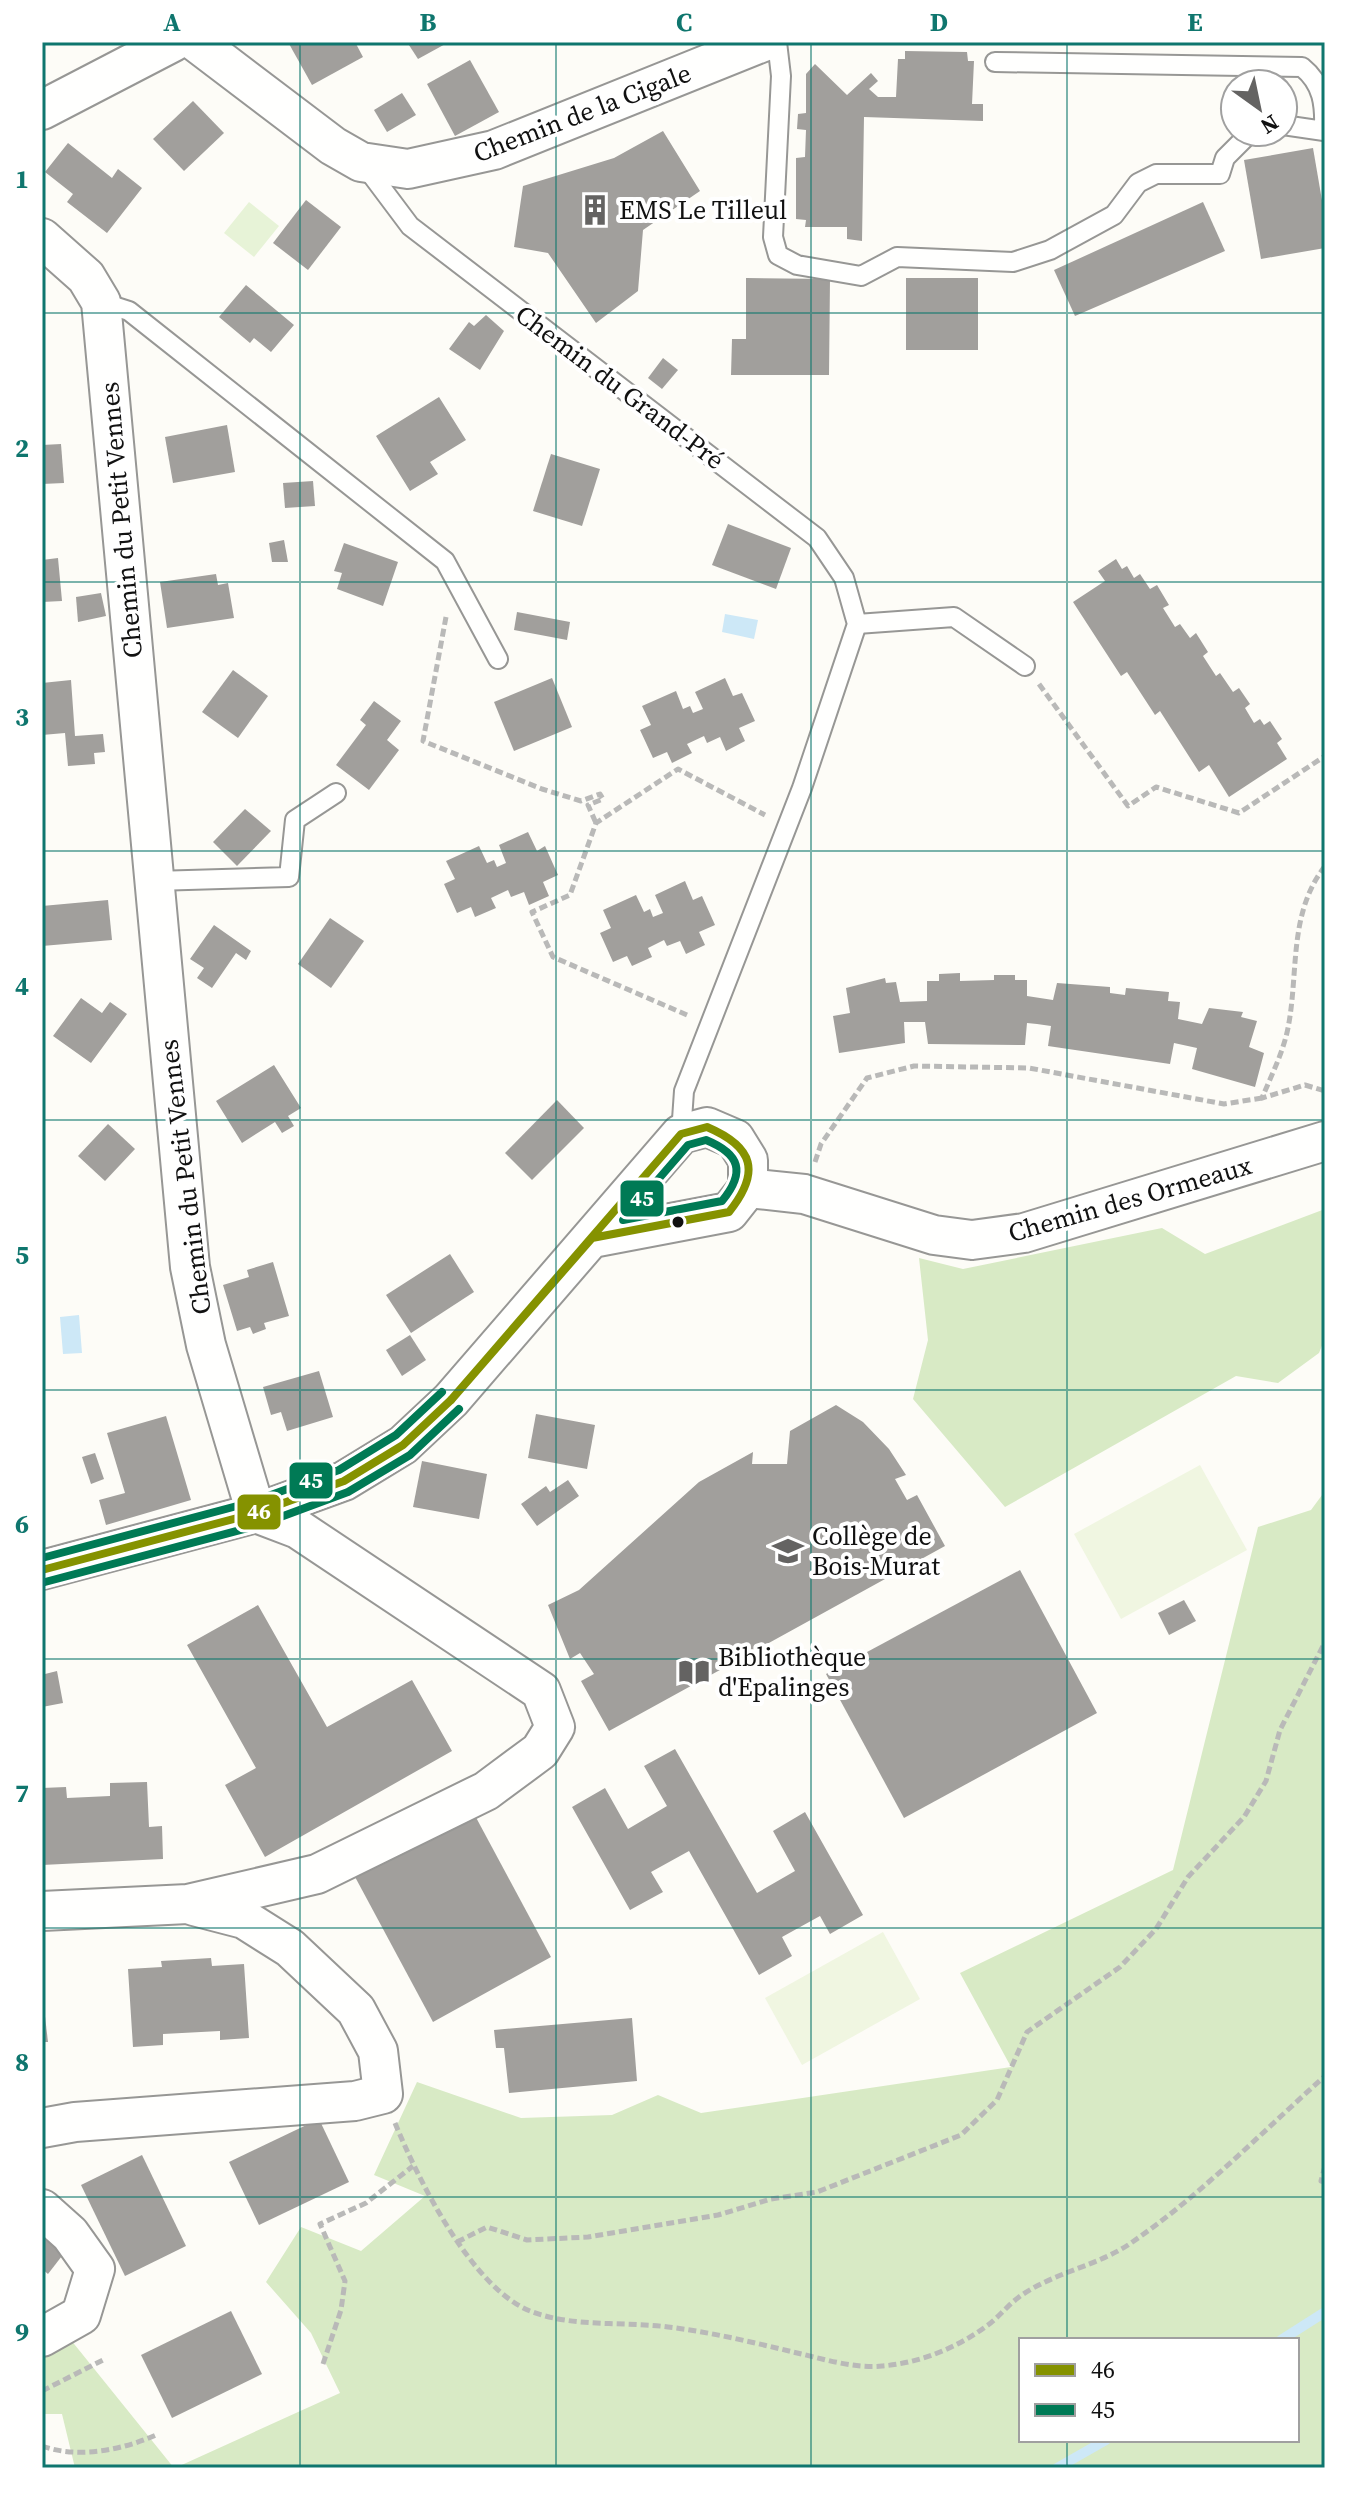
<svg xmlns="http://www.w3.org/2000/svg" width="1367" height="2510" font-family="'Source Serif 4',serif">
  <rect width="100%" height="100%" fill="#fdfcf7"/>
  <polygon fill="#e7f3d7" points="249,202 279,226 254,257 224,233"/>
  <g fill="#d8eac5" fill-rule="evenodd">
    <polygon points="1325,1209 1325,1338 1319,1353 1278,1383 1236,1376 1005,1507 913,1399 928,1340 919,1258 963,1269 1162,1228 1205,1254"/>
    <path d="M1325,1491V2468H175L340,2393L311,2333L266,2282L301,2227L361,2251L425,2196L374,2175L417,2082L521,2118L612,2115L658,2095L701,2113L1011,2067L960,1973L1173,1870L1258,1527L1311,1510ZM1021,2340H1297V2440H1021Z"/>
    <polygon points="54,2319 174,2468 75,2468 62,2414 42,2414 42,2331"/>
  </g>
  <g fill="#f0f6e1">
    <polygon points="1200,1465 1247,1550 1121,1619 1074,1534"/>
    <polygon points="883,1932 920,1999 802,2065 765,1998"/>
  </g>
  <g fill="#cde8f7">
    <polygon points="725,614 758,620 754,639 722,632"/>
    <polygon points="79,1315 82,1353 63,1354 60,1317"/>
  </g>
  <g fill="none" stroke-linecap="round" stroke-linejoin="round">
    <g stroke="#cde8f7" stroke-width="10">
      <polyline points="1281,2340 1325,2312"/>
      <polyline points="1057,2468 1106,2440"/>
    </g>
  </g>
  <g fill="#a19f9c">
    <polygon points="288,42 355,42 363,57 312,85"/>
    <polygon points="407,42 449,42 418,59"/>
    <polygon points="905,51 967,52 968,61 974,61 972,104 983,104 983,121 864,117 862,241 847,239 847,227 805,227 806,220 796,219 796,158 805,157 806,130 797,129 798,114 806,113 806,74 815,64 847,95 871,73 878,81 869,89 878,97 896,97 898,59 905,59"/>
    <polygon points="470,60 499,112 455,136 427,84"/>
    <polygon points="402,93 416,115 387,132 374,110"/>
    <polygon points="193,101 224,133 184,171 153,139"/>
    <polygon points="663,131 700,191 643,230 638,291 596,323 548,253 514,247 523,186 614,158"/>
    <polygon points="68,143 112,178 118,169 142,188 107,233 67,202 73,194 45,172"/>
    <polygon points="1313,148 1325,218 1325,248 1261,259 1244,160"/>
    <polygon points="306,200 341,227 308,270 273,243"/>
    <polygon points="1203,202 1225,251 1075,316 1054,270"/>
    <polygon points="746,278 830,279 829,375 731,375 732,339 746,339"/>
    <rect x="906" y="278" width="72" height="72"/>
    <polygon points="246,285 294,325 271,352 254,338 250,343 219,317"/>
    <polygon points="486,315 504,331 480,370 449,349 469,322 474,326"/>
    <polygon points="663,358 678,370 662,389 648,378"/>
    <polygon points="439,397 466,440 430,462 438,474 410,491 376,436"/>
    <polygon points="227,425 235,472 173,483 165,437"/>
    <polygon points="61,444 64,483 42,484 42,445"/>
    <polygon points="551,454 600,469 582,526 533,511"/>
    <polygon points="313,481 315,506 285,508 283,483"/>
    <polygon points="728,524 791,548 776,589 712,565"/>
    <polygon points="284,540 288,562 272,562 269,543"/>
    <polygon points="344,543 398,562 383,606 337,589 342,573 334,571"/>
    <polygon points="58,558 62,601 42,602 42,560"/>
    <polygon points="1116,559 1122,569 1127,566 1134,578 1140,574 1150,589 1157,585 1169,605 1163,608 1175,627 1180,624 1190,638 1196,633 1208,652 1203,656 1216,676 1220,673 1233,692 1239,688 1250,704 1245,708 1254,723 1260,719 1264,725 1270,721 1282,739 1277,743 1287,759 1229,797 1209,765 1199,772 1160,711 1155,715 1127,672 1121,676 1073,602 1105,581 1098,571"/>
    <polygon points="216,574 218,585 228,583 234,618 167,628 160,582"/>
    <polygon points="101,593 106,616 78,622 76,597"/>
    <polygon points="517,612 570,622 567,640 514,630"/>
    <polygon points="233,670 268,696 238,738 202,712"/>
    <polygon points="552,678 572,727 514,751 494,702"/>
    <polygon points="725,678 733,696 742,693 755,721 739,728 745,741 726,751 720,737 707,743 704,736 687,744 692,753 672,763 667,752 653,758 640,730 651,725 642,706 676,691 683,709 690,706 693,713 703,709 695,692"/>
    <polygon points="71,680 75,736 103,734 105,752 94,753 95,764 68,766 65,733 42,735 42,683"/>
    <polygon points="374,701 401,721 387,740 399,750 369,790 336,765 366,725 360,720"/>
    <polygon points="245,809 271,831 237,866 213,842"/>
    <polygon points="528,832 537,851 545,846 558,875 543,882 549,896 529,905 524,892 511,897 508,890 491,898 496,908 475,917 471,907 457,913 444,884 455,879 446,861 479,846 487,863 494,860 497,867 506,863 499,845"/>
    <polygon points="685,881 693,900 702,896 715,925 699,932 705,945 686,954 680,941 667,946 664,940 648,948 652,957 632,966 627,956 613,962 600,933 611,928 603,910 636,895 644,912 650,909 653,917 663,913 655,895"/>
    <polygon points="108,900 112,940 42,946 42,906"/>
    <polygon points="330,918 364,941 331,988 298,964"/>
    <polygon points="214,925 251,951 246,960 236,953 212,988 197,978 204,968 190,959"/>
    <polygon points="960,973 960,981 994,980 994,975 1015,975 1015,980 1027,980 1027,996 1053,1000 1057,983 1110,987 1110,993 1125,995 1126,988 1169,992 1168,1001 1180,1002 1178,1019 1202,1024 1209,1008 1243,1012 1241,1017 1257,1021 1249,1047 1264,1053 1255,1087 1192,1069 1197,1048 1174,1043 1170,1064 1048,1046 1051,1026 1037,1024 1027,1023 1025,1045 928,1044 925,1022 904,1022 905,1043 839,1053 833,1016 850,1013 846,988 885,978 886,983 896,982 900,1002 927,1001 927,981 939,981 939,974"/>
    <polygon points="81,998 102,1013 110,1002 127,1014 91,1063 53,1036"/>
    <polygon points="274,1065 301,1108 288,1116 294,1126 282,1133 275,1122 242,1143 216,1101"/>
    <polygon points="557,1100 584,1128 532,1180 505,1153"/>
    <polygon points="108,1124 135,1149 105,1181 78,1156"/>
    <polygon points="450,1254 474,1292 411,1333 386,1295"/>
    <polygon points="273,1262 289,1316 264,1323 266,1329 253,1334 250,1327 237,1331 223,1285 249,1277 247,1270"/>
    <polygon points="410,1335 426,1360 402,1376 386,1350"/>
    <polygon points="319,1371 333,1417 287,1431 281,1412 271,1415 263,1387"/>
    <polygon points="836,1405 863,1422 889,1449 906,1475 895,1479 907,1500 917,1495 945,1546 609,1731 581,1681 594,1674 580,1653 570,1659 548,1605 579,1590 699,1482 753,1452 752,1464 787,1464 790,1431"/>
    <polygon points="536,1414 595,1425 587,1469 528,1458"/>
    <polygon points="166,1416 191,1500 106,1525 99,1500 125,1493 107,1433"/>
    <polygon points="95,1453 104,1479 91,1484 82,1457"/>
    <polygon points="422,1461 487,1474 479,1519 413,1507"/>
    <polygon points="568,1480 579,1496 537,1526 521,1504 546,1486 550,1492"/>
    <polygon points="1020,1570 1097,1713 904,1818 826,1674"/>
    <polygon points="1184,1600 1196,1621 1169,1635 1158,1613"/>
    <polygon points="258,1605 327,1727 412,1680 452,1751 265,1857 225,1785 256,1768 187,1645"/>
    <polygon points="42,1668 45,1674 57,1671 63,1703 42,1707"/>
    <polygon points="675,1749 757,1893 795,1871 773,1831 805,1812 863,1915 830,1934 820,1916 782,1937 792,1956 759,1975 689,1851 651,1872 663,1892 630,1910 572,1807 605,1788 628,1829 667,1806 644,1766"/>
    <polygon points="147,1782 149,1827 162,1826 163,1859 42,1865 42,1788 66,1787 67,1798 110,1796 110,1783"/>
    <polygon points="472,1810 551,1957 433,2022 354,1875"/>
    <polygon points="211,1958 212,1966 244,1964 249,2038 220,2040 220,2031 163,2034 163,2045 133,2047 128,1969 162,1967 161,1961"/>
    <polygon points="42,1991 48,2042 42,2042"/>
    <polygon points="632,2018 637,2081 509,2093 504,2048 496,2048 494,2030"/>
    <polygon points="319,2119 349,2182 259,2225 229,2162"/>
    <polygon points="142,2155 186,2246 125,2276 81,2185"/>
    <polygon points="42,2235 65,2252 48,2274 42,2269"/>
    <polygon points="231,2311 262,2374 172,2418 141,2355"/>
  </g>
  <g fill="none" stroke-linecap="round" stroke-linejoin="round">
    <defs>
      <g id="service">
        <polyline points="777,42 781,76 773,237 778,255 797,265 861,276 897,257 1013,262 1050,250 1114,215 1138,183 1156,174 1220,174 1225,158 1251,132"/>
        <path d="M995,62L1302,67C1323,84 1325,105 1324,131L1283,125"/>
        <polyline points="365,166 410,226 817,538 844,578 857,624 802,788 684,1091 681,1134"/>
        <polyline points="101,302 129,311 445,561 498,659"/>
        <polyline points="857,624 954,617 1025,666"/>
        <polyline points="154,881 289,877 295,820 336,793"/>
      </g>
      <g id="minor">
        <polyline points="196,42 333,146 361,162 408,169 494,150 763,42"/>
        <polyline points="42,110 173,42"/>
        <polyline points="42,238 86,277 101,302 190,1267 206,1345 256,1513"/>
        <polyline points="748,1188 804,1194 934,1235 972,1240 1024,1233 1325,1141"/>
        <polyline points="42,1570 256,1513 344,1481 403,1445 451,1400 681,1134 707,1127 735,1139 748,1160 748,1188 729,1212 592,1238"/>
        <polyline points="42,1911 188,1904 317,1874 486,1791 540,1751 555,1727 541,1691 298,1529 256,1513"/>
        <polyline points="42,2128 75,2122 355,2101 383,2094 378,2051 356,2010 290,1948 244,1919 194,1906"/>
        <polyline points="42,2209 70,2234 95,2269 81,2315 42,2337"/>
      </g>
    </defs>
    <use href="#service" stroke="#979795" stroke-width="22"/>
    <use href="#minor" stroke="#979795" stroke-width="42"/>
    <g stroke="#b9b9b8" stroke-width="5" stroke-dasharray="8 4" stroke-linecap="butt">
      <polyline points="446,617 423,741 542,789 581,801 600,794 603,799 588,805 596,823"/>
      <polyline points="1039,684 1128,806 1156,787 1239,813 1325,756"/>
      <path d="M1325,866C1288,914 1299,972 1288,1028C1283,1053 1271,1076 1262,1098L1305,1085L1325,1091"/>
      <polyline points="687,1015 553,957 532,912 570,895 596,823 678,769 765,815"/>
      <polyline points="815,1162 821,1144 867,1078 914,1066 1029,1068 1224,1104 1262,1098"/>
      <path d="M395,2123C418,2179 471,2287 530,2311C573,2328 623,2321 668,2327C710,2332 752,2342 793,2352C820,2358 854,2369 882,2366C920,2363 957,2348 988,2325C999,2317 1008,2305 1019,2297C1052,2273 1094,2267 1128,2245C1199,2197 1261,2133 1325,2076"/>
      <polyline points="1325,2166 1321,2181 1325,2182"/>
      <polyline points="457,2242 487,2227 527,2240 588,2237 718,2215 771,2199 817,2192 961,2135 997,2100 1027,2032 1120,1967 1156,1929 1188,1877 1244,1817 1266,1781 1280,1730 1325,1642"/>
      <polyline points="323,2364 341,2310 345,2281 320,2224 366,2203 413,2166"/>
      <polyline points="42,2391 103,2360"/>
      <path d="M42,2446C78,2459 122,2450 156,2435"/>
    </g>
    <use href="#service" stroke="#fffffe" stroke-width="18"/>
    <use href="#minor" stroke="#fffffe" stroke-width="38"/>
    <defs>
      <g id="bus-1">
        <path d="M707,1127C754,1147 761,1172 729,1212L592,1238L451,1400L681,1134Z"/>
        <polyline points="42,1570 256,1513 344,1481 403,1445 451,1400"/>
      </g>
      <g id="bus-2">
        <path d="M706,1140C740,1154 746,1172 722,1201L623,1220L688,1145Z"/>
        <polyline points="42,1558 252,1502 339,1470 396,1435 442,1392"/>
        <polyline points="45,1582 259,1525 348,1492 410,1455 459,1409"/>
      </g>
    </defs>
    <use href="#bus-1" stroke="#fff" stroke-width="14"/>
    <use href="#bus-2" stroke="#fff" stroke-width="14"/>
    <use href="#bus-1" stroke="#859200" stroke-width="8"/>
    <use href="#bus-2" stroke="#007a55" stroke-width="8"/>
  </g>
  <path fill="none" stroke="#0f766e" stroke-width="2" stroke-opacity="0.55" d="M300,42V2468M556,42V2468M811,42V2468M1067,42V2340M42,313H1325M42,582H1325M42,851H1325M42,1120H1325M42,1390H1325M42,1659H1325M42,1928H1325M42,2197H1325M1067,2440V2468"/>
  <defs>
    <symbol id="building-bare" viewBox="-9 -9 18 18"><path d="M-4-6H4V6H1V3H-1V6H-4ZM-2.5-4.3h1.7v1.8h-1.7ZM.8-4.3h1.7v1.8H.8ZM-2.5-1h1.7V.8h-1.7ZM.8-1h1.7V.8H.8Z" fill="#646362" stroke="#fff" stroke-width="2.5" paint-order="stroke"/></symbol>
    <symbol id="school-bare" viewBox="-9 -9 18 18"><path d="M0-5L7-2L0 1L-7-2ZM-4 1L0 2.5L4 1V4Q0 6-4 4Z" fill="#646362" stroke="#fff" stroke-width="2.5" paint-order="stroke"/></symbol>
    <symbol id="library-bare" viewBox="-9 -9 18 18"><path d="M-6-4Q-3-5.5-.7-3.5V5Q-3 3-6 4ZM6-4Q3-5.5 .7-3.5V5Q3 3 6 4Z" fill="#646362" stroke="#fff" stroke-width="2.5" paint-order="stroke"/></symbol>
  </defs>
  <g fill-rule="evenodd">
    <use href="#building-bare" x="573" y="188" width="44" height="44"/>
    <use href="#school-bare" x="766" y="1529" width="44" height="44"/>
    <use href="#library-bare" x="672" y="1650" width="44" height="44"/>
  </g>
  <circle fill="#111" stroke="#fff" stroke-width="3" cx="678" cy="1222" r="7"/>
  <g text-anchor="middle" stroke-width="8" stroke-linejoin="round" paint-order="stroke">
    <g font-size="26" fill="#111" stroke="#fff">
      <text transform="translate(582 113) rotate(-21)" y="9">Chemin de la Cigale</text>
      <text transform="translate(620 387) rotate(37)" y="9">Chemin du Grand-Pré</text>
      <text transform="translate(121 520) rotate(-95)" y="9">Chemin du Petit Vennes</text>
      <text transform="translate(185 1177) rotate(-97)" y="9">Chemin du Petit Vennes</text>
      <text transform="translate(1130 1199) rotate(-16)" y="9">Chemin des Ormeaux</text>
    </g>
    <g font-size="26" fill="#111" stroke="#fff" text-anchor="start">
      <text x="619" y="219">EMS Le Tilleul</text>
      <text x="812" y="1545">Collège de<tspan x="812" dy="30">Bois-Murat</tspan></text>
      <text x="718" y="1666">Bibliothèque<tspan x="718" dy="30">d'Epalinges</tspan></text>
    </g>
  </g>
  <g stroke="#fff" stroke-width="3">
    <rect x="619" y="1179" width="46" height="39" rx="8" fill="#007a55"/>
    <rect x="288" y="1461" width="46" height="39" rx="8" fill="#007a55"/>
    <rect x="236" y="1493" width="46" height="38" rx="8" fill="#859200"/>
  </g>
  <g font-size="22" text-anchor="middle" font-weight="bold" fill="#fff">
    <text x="642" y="1206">45</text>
    <text x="311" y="1488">45</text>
    <text x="259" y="1519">46</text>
  </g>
  <rect width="1367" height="2510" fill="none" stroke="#ffffff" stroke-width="88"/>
  <rect x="1019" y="2338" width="280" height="104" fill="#ffffff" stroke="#a0a0a0" stroke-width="2"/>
  <rect x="1035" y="2364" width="40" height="12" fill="#859200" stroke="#a0a0a0" stroke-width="2"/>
  <text x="1091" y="2378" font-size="24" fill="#111111">46</text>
  <rect x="1035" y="2404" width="40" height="12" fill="#007a55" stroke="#a0a0a0" stroke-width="2"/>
  <text x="1091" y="2418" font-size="24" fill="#111111">45</text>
  <g transform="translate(1259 108) rotate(147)"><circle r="38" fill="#ffffff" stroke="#a0a0a0" stroke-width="2"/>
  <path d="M0-6L14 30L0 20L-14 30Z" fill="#646362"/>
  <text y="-12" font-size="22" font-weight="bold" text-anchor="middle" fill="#111111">N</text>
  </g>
  <rect x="44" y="44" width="1279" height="2422" fill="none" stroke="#0f766e" stroke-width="3"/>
  <g font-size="26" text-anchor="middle" font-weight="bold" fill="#0f766e">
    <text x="172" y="31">A</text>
    <text x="428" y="31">B</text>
    <text x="684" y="31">C</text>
    <text x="939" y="31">D</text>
    <text x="1195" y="31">E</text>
    <text x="22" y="188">1</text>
    <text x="22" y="457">2</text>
    <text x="22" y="726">3</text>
    <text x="22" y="995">4</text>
    <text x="22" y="1264">5</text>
    <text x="22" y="1533">6</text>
    <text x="22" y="1802">7</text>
    <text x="22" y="2071">8</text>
    <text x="22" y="2341">9</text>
  </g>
</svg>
